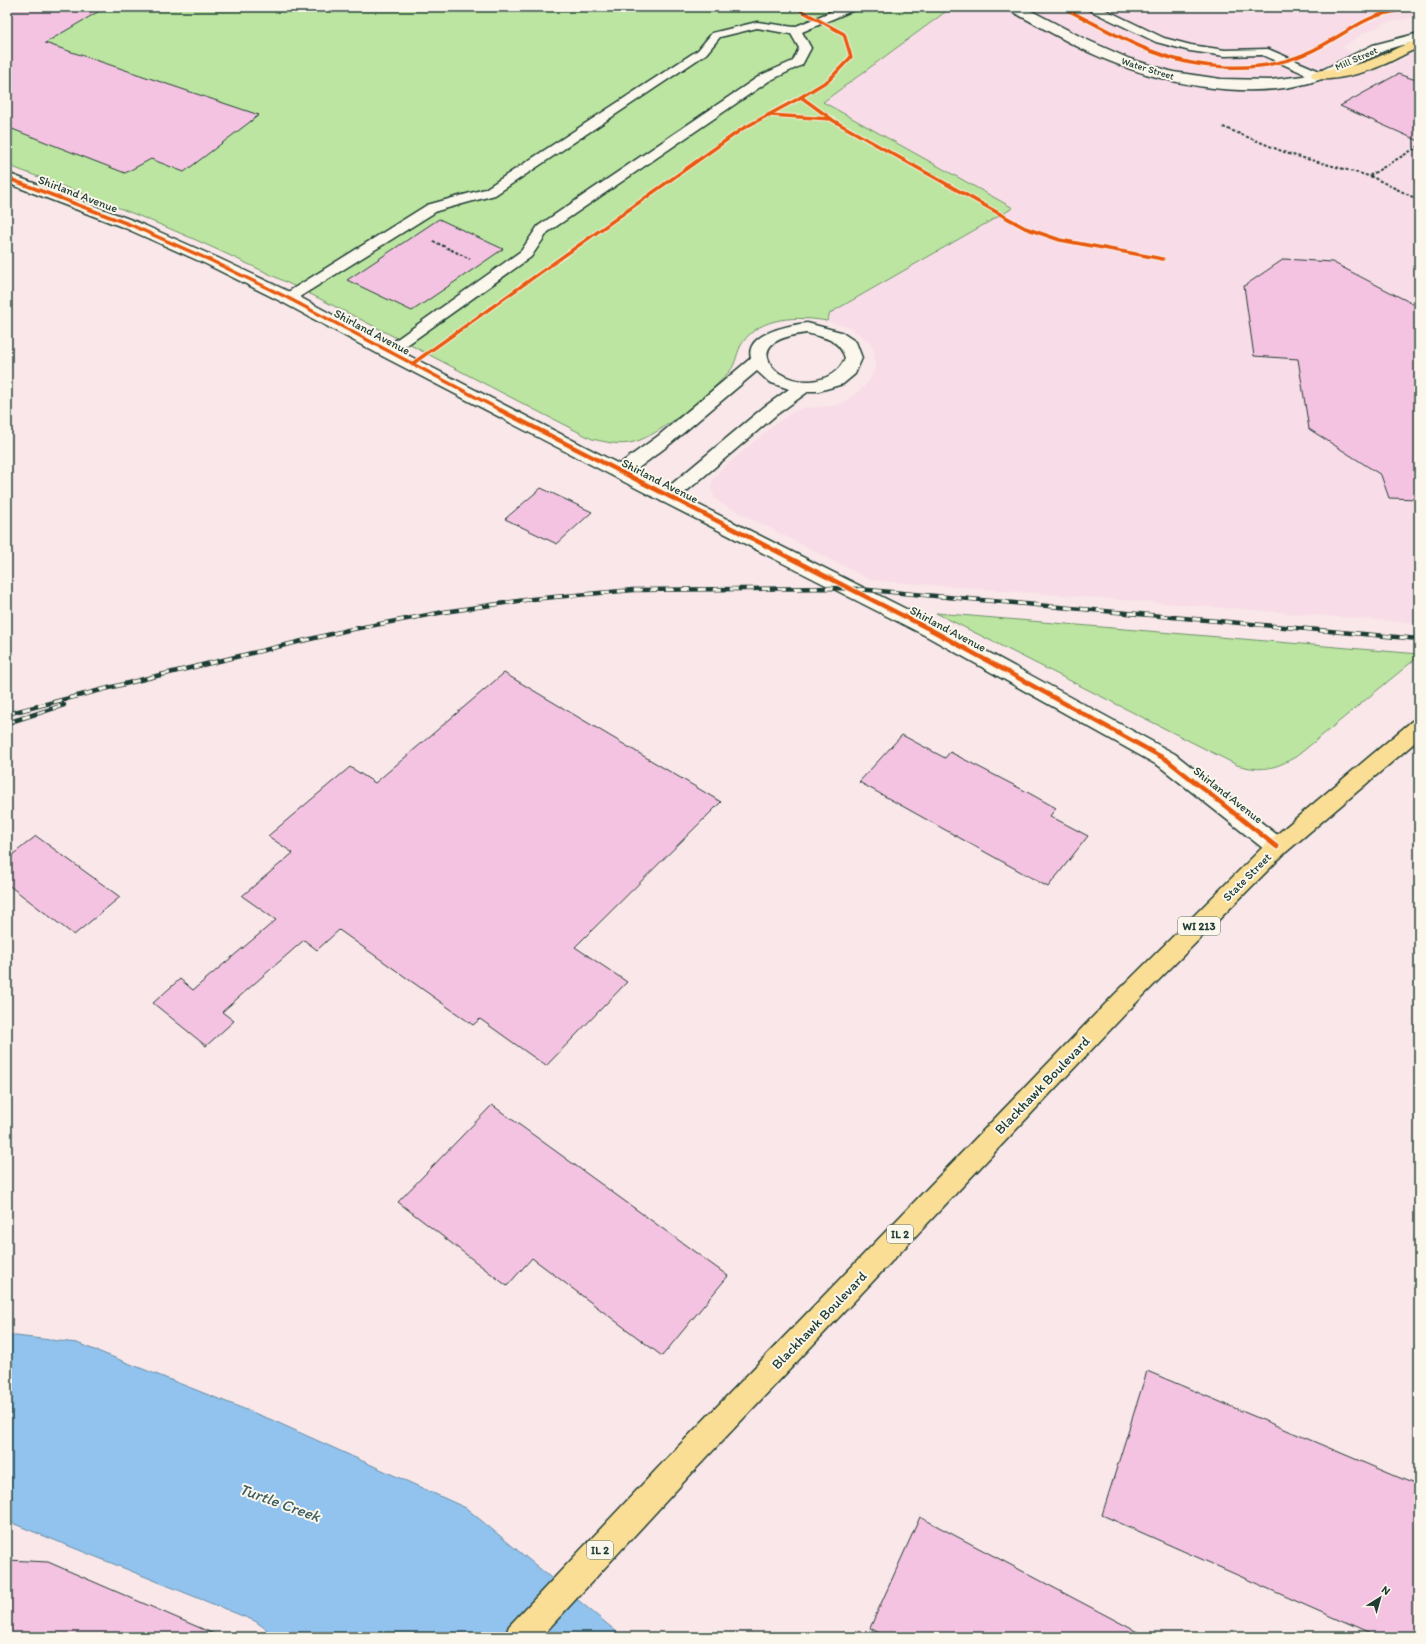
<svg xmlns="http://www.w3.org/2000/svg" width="1426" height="1644" font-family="Itim,sans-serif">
  <rect width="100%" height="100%" fill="#f9e7e9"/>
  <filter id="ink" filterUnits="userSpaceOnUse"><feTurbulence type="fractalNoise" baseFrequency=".025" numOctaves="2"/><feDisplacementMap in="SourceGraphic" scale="8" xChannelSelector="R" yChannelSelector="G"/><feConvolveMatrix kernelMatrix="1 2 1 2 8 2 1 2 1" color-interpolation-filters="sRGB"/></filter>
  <g filter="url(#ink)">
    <polygon fill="#f8dce7" points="952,7 1419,7 1419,16 1385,23 1361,35 1342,47 1384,69 1411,54 1419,52 1419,623 871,580 719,502 714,496 711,488 713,480 720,471 773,426 793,412 803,408 834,406 841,404 862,389 870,380 876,365 874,349 868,341 850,328 827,321 830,313 1012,209 823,102"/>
    <g fill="#bce5a1" stroke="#6e916a">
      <path d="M7,7H952L823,102L1013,208L830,313L827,321C798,316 761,316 743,342C736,352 737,363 729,372C712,392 659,436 634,442C620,446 606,442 592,439C467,376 345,308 218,250C149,218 78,192 7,165Z"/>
      <path d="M936,613L1419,654V656L1297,756C1275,769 1262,772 1237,765Z"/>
    </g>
    <polygon fill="#92c3ee" stroke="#648da4" points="7,1335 77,1343 272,1420 466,1508 623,1637 277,1637 255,1621 7,1521"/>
    <g fill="#f5c3e2" stroke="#1f3d34">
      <polygon points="7,7 106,7 45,43 259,115 184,172 151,159 125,173 7,127"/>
      <polygon points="1398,74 1419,81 1419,141 1340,106"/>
      <polygon points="439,219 503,249 412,311 347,280"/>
      <polygon points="1284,259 1332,262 1419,307 1419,499 1389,498 1381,475 1309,429 1298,359 1254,356 1244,286"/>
      <polygon points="541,488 592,512 557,544 505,519"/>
      <polygon points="504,673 721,802 575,947 627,982 546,1066 480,1019 473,1025 339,930 317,950 304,940 222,1012 234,1021 206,1046 153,1003 180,979 193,990 276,920 242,896 293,853 268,836 350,767 375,783"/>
      <polygon points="902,735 945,758 950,752 1027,792 1056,808 1050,816 1088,836 1048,887 859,782"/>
      <polygon points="36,836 120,897 74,935 7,884 7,859"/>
      <polygon points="492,1105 728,1276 662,1356 532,1258 507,1286 398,1202"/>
      <polygon points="1147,1371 1419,1486 1419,1637 1377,1637 1102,1515"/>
      <polygon points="920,1517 1147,1637 887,1637 870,1628"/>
      <polygon points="7,1560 48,1562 221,1637 7,1637"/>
    </g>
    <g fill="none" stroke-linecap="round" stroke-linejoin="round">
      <defs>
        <g id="service">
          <polygon points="842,7 858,7 856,9 802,32 811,48 802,65 769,81 548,232 531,257 393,355 388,356 383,355 381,352 383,349 521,251 538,226 761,75 793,61 799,48 791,34 757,28 720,37 706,54 495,195 437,211 293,301 288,302 283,301 281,298 283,295 427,205 485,189 698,50 712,33 757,22 794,27"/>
          <polygon points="1085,7 1100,7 1164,38 1191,45 1225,50 1268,49 1322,72 1324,75 1322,78 1314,78 1262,55 1225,56 1190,51 1156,42 1087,9"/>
        </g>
        <g id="minor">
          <path d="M1007,7H1024L1085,39L1130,59L1173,72L1221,79L1270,80L1303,76L1322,70L1373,45L1419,33V41C1407,44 1395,46 1384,51C1358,61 1336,76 1309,83C1242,101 1157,83 1095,55C1066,42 1038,25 1009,10Z"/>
          <path d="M807,323L841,332L856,342L862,358L855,374L843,384L819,391H809L776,415L675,501L668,503L661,501L659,497L661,493L764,407L789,389L769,382L757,371L670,444L628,476L621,478L614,476L612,472L614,468L658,436L751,358C744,333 791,325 807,323ZM807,333C825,338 839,339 845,358C835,383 801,387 779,373C773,369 770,365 768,358C763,339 794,335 807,333Z"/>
        </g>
        <polygon id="tertiary" points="7,173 137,222 218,258 294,294 394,348 675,493 942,627 1175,754 1285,841 1288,847 1285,853 1277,856 1269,853 1159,766 928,637 661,501 382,356 282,302 206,264 125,228 7,183"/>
        <g id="primary">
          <path d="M1419,40V48C1407,52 1397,59 1385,64C1368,72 1331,83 1313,78L1311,75L1313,72C1330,68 1348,68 1365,62C1384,56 1399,45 1419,40Z"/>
          <polygon points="1419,719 1419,739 1285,853 1128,1011 691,1474 541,1637 505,1637 509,1626 671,1454 1112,997 1269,841 1412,721"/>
        </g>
      </defs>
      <use href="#service" stroke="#1f3d34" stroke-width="3"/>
      <use href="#minor" stroke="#1f3d34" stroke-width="3"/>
      <use href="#tertiary" stroke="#1f3d34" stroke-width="3"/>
      <use href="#primary" stroke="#1f3d34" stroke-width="3"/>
      <g stroke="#1f3d34" stroke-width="2" stroke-dasharray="3 2" stroke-linecap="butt">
        <polyline points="1223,127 1289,154 1369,176 1419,146"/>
        <polyline points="1370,176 1419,200"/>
        <polyline points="433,241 470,259"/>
      </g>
      <use href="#service" fill="#fbf7ec" fill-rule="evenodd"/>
      <use href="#minor" fill="#fbf7ec" fill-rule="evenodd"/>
      <use href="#tertiary" fill="#fbf7ec" fill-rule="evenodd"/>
      <use href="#primary" fill="#fbde96" fill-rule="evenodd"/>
      <defs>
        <g id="rail">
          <polyline points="7,714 144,679 348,630 444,612 532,599 633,590 846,588 1419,639"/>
          <polyline points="7,723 64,705"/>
        </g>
      </defs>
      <use href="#rail" stroke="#1f3d34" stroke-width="4.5"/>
      <use href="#rail" stroke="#fbf7ec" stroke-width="3" stroke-dasharray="8" stroke-linecap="butt"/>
      <defs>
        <g id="cycleway-far1">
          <path d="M1061,7C1091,21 1120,39 1151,51C1198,70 1258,74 1305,54C1328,45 1347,29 1369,19C1384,12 1402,10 1419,8"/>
          <polyline points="801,97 834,121 1025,228 1060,240 1163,259"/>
          <polyline points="769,115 831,119"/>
          <polyline points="7,178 131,225 212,261 288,298 502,411"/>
          <polyline points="412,364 742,129 796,100 829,80 851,57 844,34 800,10 801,7"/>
        </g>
        <polyline id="cycleway" points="500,410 935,632 1167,760 1277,847"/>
      </defs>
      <use href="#cycleway-far1" stroke="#fbf7ec" stroke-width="5.5"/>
      <use href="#cycleway" stroke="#fbf7ec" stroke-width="7"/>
      <use href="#cycleway-far1" stroke="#e8590c" stroke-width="3.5"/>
      <use href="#cycleway" stroke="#e8590c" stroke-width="4.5"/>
    </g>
  </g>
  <g text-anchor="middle" stroke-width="4" stroke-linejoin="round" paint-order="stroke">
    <g font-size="10" fill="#1f3d34" stroke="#fbf7ec">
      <text transform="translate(1356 58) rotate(-24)" y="4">Mill Street</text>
      <text transform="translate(1148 68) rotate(17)" y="4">Water Street</text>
    </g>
    <g fill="#fbf7ec" stroke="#61756b" stroke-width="1">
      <rect x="1178" y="917" width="42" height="18" rx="3"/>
      <rect x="887" y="1225" width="26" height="18" rx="3"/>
      <rect x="587" y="1541" width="26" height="18" rx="3"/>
    </g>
    <g font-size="11" font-weight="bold" fill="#1f3d34">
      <text x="1199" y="930">WI 213</text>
      <text x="900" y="1238">IL 2</text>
      <text x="600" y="1554">IL 2</text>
    </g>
    <g font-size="12" fill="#1f3d34" stroke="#fbf7ec">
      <text transform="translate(78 194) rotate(21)" y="4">Shirland Avenue</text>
      <text transform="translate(372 332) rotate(28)" y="4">Shirland Avenue</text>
      <text transform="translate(660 481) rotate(27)" y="4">Shirland Avenue</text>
      <text transform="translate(948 629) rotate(28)" y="4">Shirland Avenue</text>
      <text transform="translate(1228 795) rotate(38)" y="4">Shirland Avenue</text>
      <text transform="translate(1247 877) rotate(-45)" y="4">State Street</text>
    </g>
    <g font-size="14" fill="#1f3d34" stroke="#fbf7ec">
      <text transform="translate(1042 1085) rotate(-46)" y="5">Blackhawk Boulevard</text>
      <text transform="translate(819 1320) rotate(-46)" y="5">Blackhawk Boulevard</text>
    </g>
    <g font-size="16" font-style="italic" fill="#3c5e62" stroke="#fbf7ec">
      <text transform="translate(280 1502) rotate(20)" y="6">Turtle Creek</text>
    </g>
  </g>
  <rect width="1426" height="1644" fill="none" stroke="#fbf7ec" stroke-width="24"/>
  <rect x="12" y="12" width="1402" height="1620" fill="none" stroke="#1f3d34" stroke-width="1.5" filter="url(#ink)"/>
  <g transform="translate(1380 1598) rotate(37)" stroke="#fbf7ec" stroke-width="3" paint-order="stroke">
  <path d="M0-3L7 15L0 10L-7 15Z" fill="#1f3d34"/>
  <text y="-6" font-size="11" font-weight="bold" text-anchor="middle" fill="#1f3d34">N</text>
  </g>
</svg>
